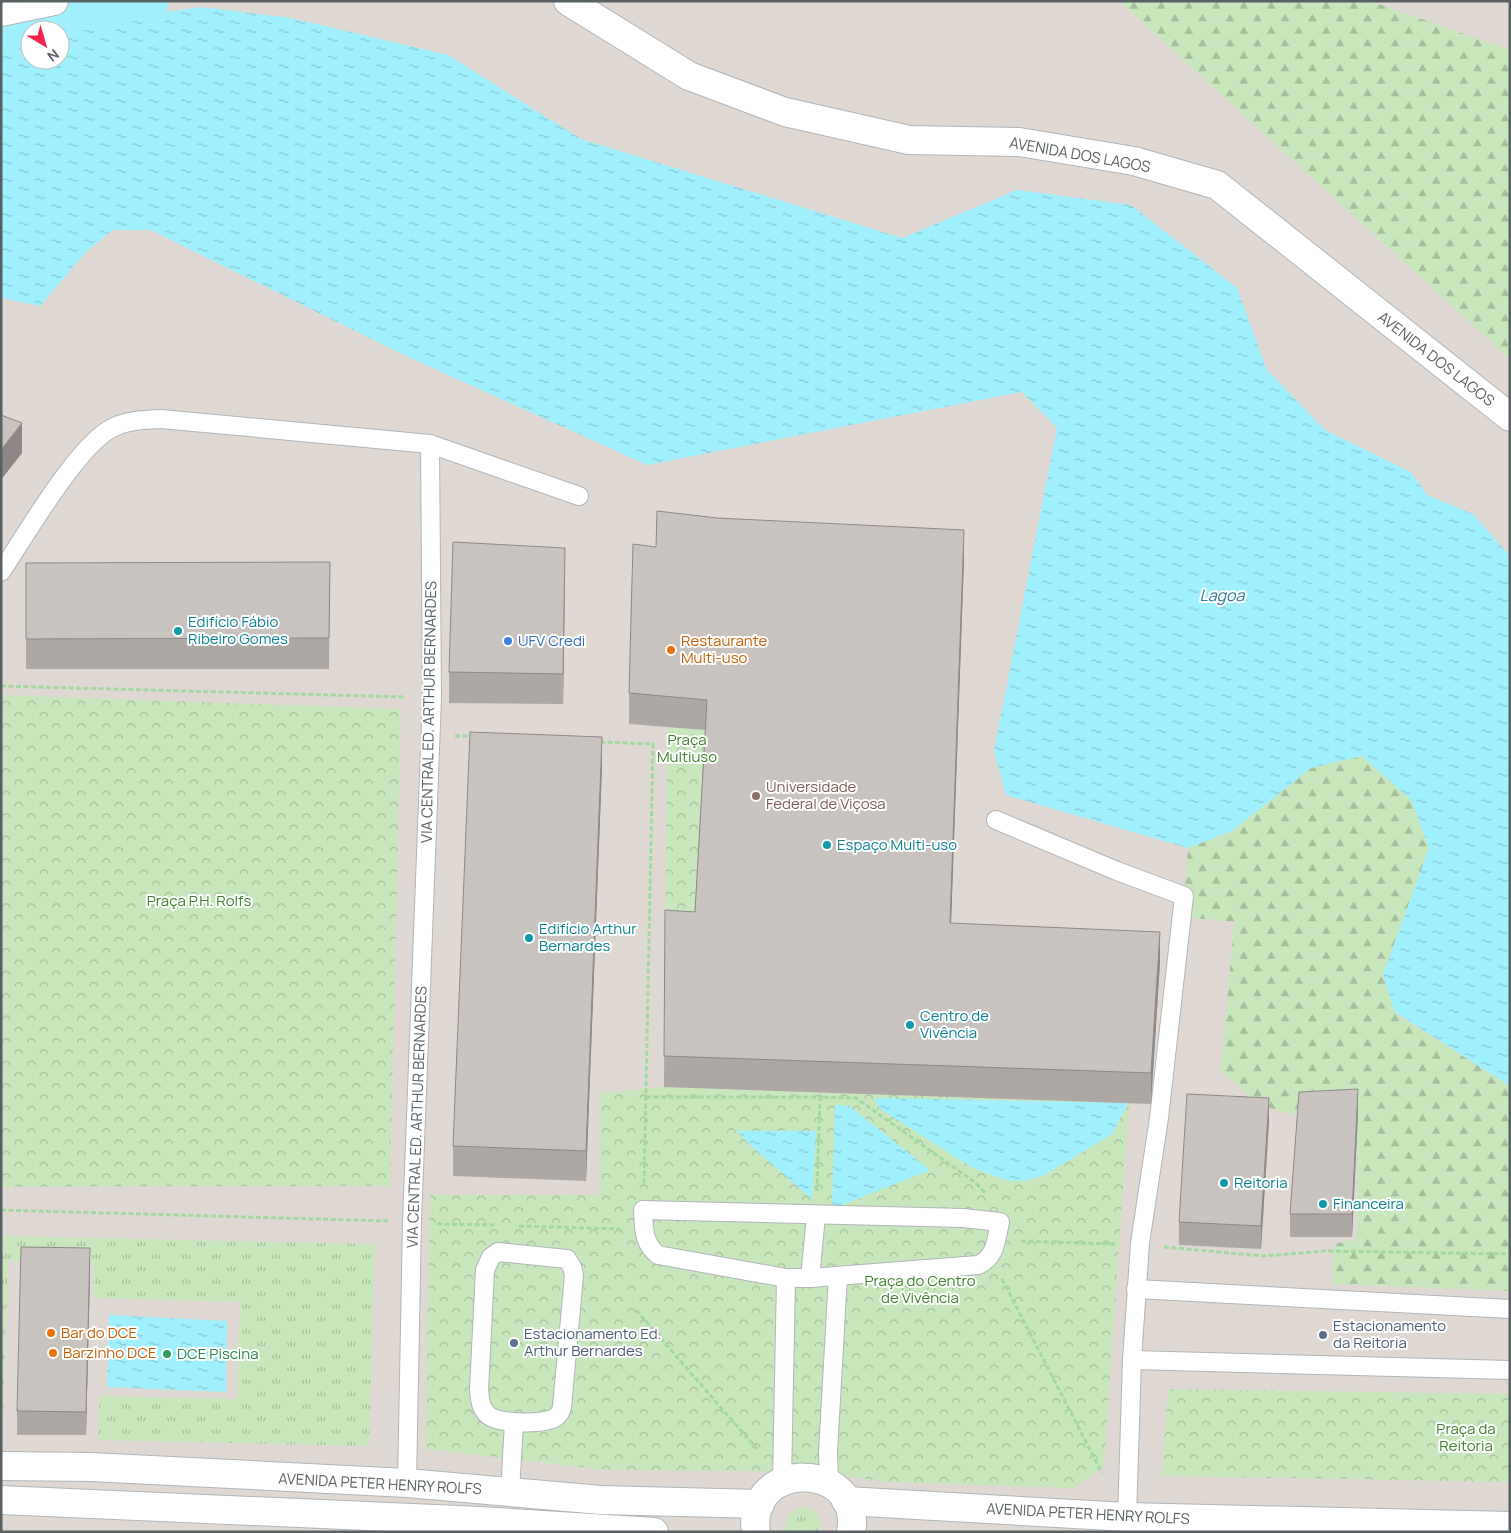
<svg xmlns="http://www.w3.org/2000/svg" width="1511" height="1533" font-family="Manrope,sans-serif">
  <defs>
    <pattern id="grass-tufts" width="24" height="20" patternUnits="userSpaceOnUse" patternTransform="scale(1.25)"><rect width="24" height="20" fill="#c8e7bd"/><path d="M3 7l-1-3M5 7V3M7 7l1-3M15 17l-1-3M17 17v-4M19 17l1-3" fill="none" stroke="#a5bf9d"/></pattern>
    <pattern id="forest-firs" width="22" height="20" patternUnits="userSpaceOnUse" patternTransform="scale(1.25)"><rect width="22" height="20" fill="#c8e7bd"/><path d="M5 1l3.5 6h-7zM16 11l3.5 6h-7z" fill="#a5bf9d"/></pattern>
    <pattern id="park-crowns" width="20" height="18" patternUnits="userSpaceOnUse" patternTransform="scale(1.25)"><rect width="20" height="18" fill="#c8e7bd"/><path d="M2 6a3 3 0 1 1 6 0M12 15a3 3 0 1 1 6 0" fill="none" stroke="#a5bf9d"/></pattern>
    <pattern id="water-ripples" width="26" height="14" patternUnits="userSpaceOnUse" patternTransform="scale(1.25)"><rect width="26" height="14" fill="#a1f0ff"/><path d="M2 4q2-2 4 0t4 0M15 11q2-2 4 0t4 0" fill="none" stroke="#86c6d2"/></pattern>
  </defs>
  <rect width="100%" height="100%" fill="#eee8e2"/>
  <path fill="#e0d9d3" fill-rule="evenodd" d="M1,1H1510V1532H1ZM30,30H60V60H30Z"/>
  <g fill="url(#grass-tufts)">
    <polygon points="1,1236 375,1244 369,1446 98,1440 99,1396 237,1399 240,1302 93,1298 94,1263 8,1261 3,1421 1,1421"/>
    <path d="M804,1507C816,1509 824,1520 819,1532H786C783,1518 790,1509 804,1507Z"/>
  </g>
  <g fill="url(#forest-firs)">
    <polygon points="1119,1 1370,1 1510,50 1510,359"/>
    <polygon points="1362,756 1411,800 1429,848 1383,975 1395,1013 1510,1086 1510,1291 1332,1284 1334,1244 1357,1239 1357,1113 1299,1115 1261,1106 1221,1071 1234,922 1182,917 1188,848 1232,831 1311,768"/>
  </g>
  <g fill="url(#park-crowns)">
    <polygon points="1,695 401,709 390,1186 1,1187"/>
    <polygon points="667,727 707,730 695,942 665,940"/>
    <polygon points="664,1087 1129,1103 1104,1466 1073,1488 885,1482 824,1472 607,1470 425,1449 430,1195 599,1195 600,1093"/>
    <polygon points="1168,1389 1510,1394 1510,1482 1162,1476"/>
  </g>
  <g fill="url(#water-ripples)">
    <polygon points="201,7 291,18 448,55 581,139 902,238 1017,190 1131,205 1237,288 1267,370 1325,430 1411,472 1427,495 1473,514 1510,556 1510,1086 1395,1012 1383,975 1429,848 1411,800 1362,756 1311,768 1232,831 1188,848 1006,795 994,751 1057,428 1022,392 647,465 393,350 151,230 113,230 87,251 40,306 1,298 1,43 14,34 30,32 30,60 60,60 60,30 41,30"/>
    <polygon points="875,1098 1128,1103 1112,1134 1043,1176 1024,1181 1005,1180 971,1167 879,1108"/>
    <polygon points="835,1105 849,1106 930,1170 832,1209"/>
    <polygon points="737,1131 816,1131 812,1199 747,1142"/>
    <polygon points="109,1315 227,1321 226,1392 107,1387"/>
  </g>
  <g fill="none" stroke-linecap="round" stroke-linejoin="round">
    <polyline stroke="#a1f0ff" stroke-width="34" points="1,28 152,1"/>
    <defs>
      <g id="service">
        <polyline points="430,444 579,496"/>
        <path d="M1,572C26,535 76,447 112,428C127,420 145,420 161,419L430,444L432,697L412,1222L407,1483"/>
        <polyline points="996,820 1117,871 1184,896 1159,1118 1140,1243 1132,1360 1127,1517"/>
        <path d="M643,1210L963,1218L1000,1222C996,1240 996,1257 978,1265L810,1278H786L658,1255C643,1243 644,1229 643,1210Z"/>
        <path d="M498,1252L567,1259L572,1267L574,1275L562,1407C561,1411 559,1415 556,1417C545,1425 497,1424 488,1415C480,1408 480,1399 479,1390L485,1270L491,1257Z"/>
        <polyline points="810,1278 816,1216"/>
        <polyline points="1136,1289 1510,1309"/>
        <polyline points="1132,1360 1510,1370"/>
        <polyline points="782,1481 786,1278"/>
        <polyline points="829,1483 828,1452 838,1276"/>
        <polyline points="510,1492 514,1422"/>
      </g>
      <g id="tertiary">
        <polyline points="568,1 689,76 785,112 909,140 1019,142 1134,161 1217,185 1510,417"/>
        <polyline points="1,12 54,1"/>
      </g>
      <g id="secondary">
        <polyline points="1,1466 91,1467 407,1483 601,1500 760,1504"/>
        <polyline points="1,1500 480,1521 654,1532"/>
        <polyline points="846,1501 1127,1517 1510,1526"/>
        <path d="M756,1532C745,1459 864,1460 851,1532"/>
      </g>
    </defs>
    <use href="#service" stroke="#b0b5b8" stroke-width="20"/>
    <use href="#tertiary" stroke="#b0b5b8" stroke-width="30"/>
    <use href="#secondary" stroke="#afb5b8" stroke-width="30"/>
    <g stroke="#a0da9f" stroke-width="3" stroke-dasharray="5 2.5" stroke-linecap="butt">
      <polyline points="1,686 406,697"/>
      <polyline points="455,736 472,736"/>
      <polyline points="600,742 653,744 644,1185"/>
      <polyline points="646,1097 820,1097"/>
      <polyline points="817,1191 820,1097 856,1098 976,1183 986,1194"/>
      <polyline points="1,1210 388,1221"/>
      <polyline points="437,1224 495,1225"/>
      <polyline points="519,1226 620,1229"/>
      <polyline points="1021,1241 1115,1244"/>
      <polyline points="1164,1247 1263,1256 1325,1251 1510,1254"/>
      <polyline points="1002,1279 1102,1473"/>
      <polyline points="636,1310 757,1449"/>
    </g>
    <use href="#service" stroke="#fff" stroke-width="18"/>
    <use href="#tertiary" stroke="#fff" stroke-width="28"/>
    <use href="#secondary" stroke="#fff" stroke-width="28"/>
  </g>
  <g fill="#ada8a4">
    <polygon points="656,547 964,560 951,923 1160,962 1151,1104 664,1087 665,910 695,912 705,730 629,724 629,693"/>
    <polygon points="330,562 329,669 26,669 26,563"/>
    <polygon points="565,578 563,704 449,703 449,672"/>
    <polygon points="602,767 586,1181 453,1176 453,1146"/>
    <polygon points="1358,1113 1352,1237 1290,1237 1290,1214"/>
    <polygon points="1269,1121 1261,1249 1179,1245 1179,1222"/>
    <polygon points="90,1271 86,1435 17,1435 17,1411"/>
  </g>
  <g fill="#8d8886">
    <polygon points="22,423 22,453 1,480 1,450"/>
    <polygon points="964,530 964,560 950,953 950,923"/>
    <polygon points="565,548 565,578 563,704 563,674"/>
    <polygon points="602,737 602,767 586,1181 586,1151"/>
    <polygon points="1160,932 1160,962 1151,1104 1151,1073"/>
    <polygon points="1358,1089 1358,1113 1352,1237 1352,1214"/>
    <polygon points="1269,1098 1269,1121 1261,1249 1261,1226"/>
    <polygon points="90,1248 90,1271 86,1435 86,1412"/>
  </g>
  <g fill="#c9c3bf" stroke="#8d8886">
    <polygon points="1,415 22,423 1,450"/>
    <polygon points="657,511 717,518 964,530 950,923 1160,932 1151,1073 664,1056 665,910 695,912 707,700 629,693 633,544 656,547"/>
    <polygon points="453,542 565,548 563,674 449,672"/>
    <polygon points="330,562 329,638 26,639 26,563"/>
    <polygon points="470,732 602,737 586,1151 453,1146"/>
    <polygon points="1358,1089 1352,1214 1290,1214 1299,1092"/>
    <polygon points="1187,1094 1269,1098 1261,1226 1179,1222"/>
    <polygon points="21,1247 90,1248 86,1412 17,1411"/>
  </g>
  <g fill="#0f9aa8" stroke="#fff" stroke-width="2">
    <circle cx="178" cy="631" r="5"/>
    <circle cx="827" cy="845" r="5"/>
    <circle cx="529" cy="938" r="5"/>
    <circle cx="910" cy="1025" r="5"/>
    <circle cx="1224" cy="1183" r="5"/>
    <circle cx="1323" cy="1204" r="5"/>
  </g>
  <circle fill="#3f7fe0" stroke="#fff" stroke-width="2" cx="508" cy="641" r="5"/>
  <g fill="#e8710a" stroke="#fff" stroke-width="2">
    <circle cx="671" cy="650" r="5"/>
    <circle cx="51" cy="1333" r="5"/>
    <circle cx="53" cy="1353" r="5"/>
  </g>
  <circle fill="#8d6e63" stroke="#fff" stroke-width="2" cx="756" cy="796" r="5"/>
  <g fill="#5c6f8a" stroke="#fff" stroke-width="2">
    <circle cx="1323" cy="1335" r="5"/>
    <circle cx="514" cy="1343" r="5"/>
  </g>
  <circle fill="#2e9e5b" stroke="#fff" stroke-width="2" cx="167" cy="1354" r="5"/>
  <g text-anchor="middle" stroke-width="4" stroke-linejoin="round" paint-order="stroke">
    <g font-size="15" fill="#5a6164" stroke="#fff">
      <text transform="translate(1080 155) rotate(10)" y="5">AVENIDA DOS LAGOS</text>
      <text transform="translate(1436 359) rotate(38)" y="5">AVENIDA DOS LAGOS</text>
      <text transform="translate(429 712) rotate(-89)" y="5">VIA CENTRAL ED. ARTHUR BERNARDES</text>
      <text transform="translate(417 1117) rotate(-88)" y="5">VIA CENTRAL ED. ARTHUR BERNARDES</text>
      <text transform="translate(380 1484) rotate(3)" y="5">AVENIDA PETER HENRY ROLFS</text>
      <text transform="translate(1088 1514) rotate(3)" y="5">AVENIDA PETER HENRY ROLFS</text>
    </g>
    <g font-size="15" fill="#0d838f" stroke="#fff" text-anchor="start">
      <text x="188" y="627">Edifício Fábio<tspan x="188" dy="17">Ribeiro Gomes</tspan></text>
      <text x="837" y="850">Espaço Multi-uso</text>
      <text x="539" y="934">Edifício Arthur<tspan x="539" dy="17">Bernardes</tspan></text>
      <text x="920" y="1021">Centro de<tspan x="920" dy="17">Vivência</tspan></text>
      <text x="1234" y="1188">Reitoria</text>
      <text x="1333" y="1209">Financeira</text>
    </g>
    <g font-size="15" fill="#366cbe" stroke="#fff" text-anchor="start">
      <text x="518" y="646">UFV Credi</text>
    </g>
    <g font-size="15" fill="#c56008" stroke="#fff" text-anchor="start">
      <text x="681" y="646">Restaurante<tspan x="681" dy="17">Multi-uso</tspan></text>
      <text x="61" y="1338">Bar do DCE</text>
      <text x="63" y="1358">Barzinho DCE</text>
    </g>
    <g font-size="15" fill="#41802e" stroke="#fff">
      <text x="687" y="745">Praça<tspan x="687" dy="17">Multiuso</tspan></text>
      <text x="199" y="906">Praça P.H. Rolfs</text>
      <text x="920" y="1286">Praça do Centro<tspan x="920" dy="17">de Vivência</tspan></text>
      <text x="1466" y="1434">Praça da<tspan x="1466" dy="17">Reitoria</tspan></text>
    </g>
    <g font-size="15" fill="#785e54" stroke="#fff" text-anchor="start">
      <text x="766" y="792">Universidade<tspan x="766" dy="17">Federal de Viçosa</tspan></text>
    </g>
    <g font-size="15" fill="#4e5e75" stroke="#fff" text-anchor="start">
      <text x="1333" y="1331">Estacionamento<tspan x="1333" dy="17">da Reitoria</tspan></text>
      <text x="524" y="1339">Estacionamento Ed.<tspan x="524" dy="17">Arthur Bernardes</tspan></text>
    </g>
    <g font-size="15" fill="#27864d" stroke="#fff" text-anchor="start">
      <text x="177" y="1359">DCE Piscina</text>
    </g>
    <g font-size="16" font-style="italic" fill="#307b92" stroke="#fff">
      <text x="1222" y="601">Lagoa</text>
    </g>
  </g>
  <rect width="1511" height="1533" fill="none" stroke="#5a6164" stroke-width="5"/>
  <g transform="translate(45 45) rotate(142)"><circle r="24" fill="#ffffff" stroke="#bdc0c1"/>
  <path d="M0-4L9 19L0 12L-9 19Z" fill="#f2244c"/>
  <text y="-8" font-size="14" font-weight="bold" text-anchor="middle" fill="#5a6164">N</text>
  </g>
</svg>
